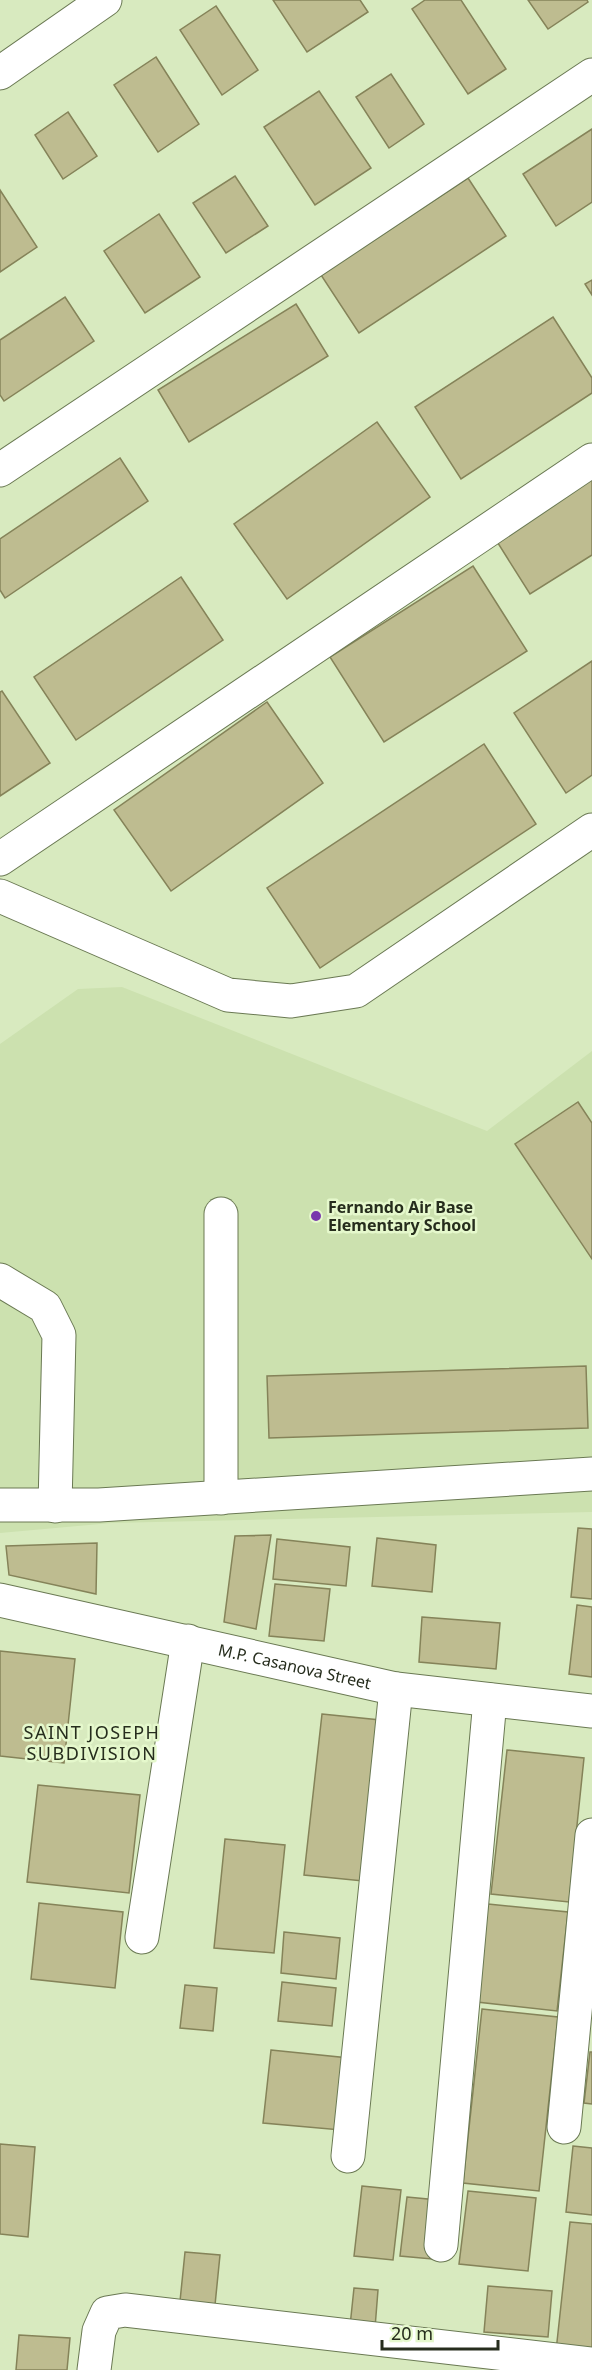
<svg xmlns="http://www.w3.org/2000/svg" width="592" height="2370" font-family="'Noto Sans',sans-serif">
  <rect width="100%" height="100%" fill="#d8eabf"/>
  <polygon fill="#cce1af" points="122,987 487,1131 592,1051 592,1512 111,1523 0,1533 0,1044 78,989"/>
  <g fill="#bebc90" stroke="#858359" stroke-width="1.5">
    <polygon points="273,0 360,0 368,12 307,52"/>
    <polygon points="425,0 461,0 506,69 468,94 412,9"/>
    <polygon points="528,0 587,0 588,2 548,29"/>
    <polygon points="216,6 258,70 222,95 180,30"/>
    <polygon points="156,57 199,124 158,152 114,85"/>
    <polygon points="391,74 424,124 389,148 356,97"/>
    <polygon points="319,91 371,168 315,205 264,127"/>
    <polygon points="68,112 97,156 63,179 35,135"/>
    <polygon points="592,129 592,202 556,226 523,174"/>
    <polygon points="235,176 268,226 226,253 193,203"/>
    <polygon points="468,178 506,236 359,333 321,275"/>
    <polygon points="0,190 37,247 0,272"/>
    <polygon points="159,214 200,277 145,313 104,251"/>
    <polygon points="592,280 592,295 585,284"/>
    <polygon points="65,297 94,341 4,401 0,395 0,340"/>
    <polygon points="296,304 328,356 189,442 158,390"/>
    <polygon points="553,317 592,378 592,393 461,479 415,407"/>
    <polygon points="377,422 430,497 287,599 234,524"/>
    <polygon points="120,458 148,501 5,598 0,590 0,539"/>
    <polygon points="592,479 592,555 530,594 496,540"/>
    <polygon points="473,566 527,651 384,742 330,657"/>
    <polygon points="181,577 223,640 76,740 34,677"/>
    <polygon points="592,661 592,775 566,793 514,713"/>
    <polygon points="2,691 50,763 0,796 0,692"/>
    <polygon points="267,702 323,783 171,891 114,810"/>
    <polygon points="484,744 536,824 320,968 267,888"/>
    <polygon points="578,1102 592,1123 592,1259 515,1144"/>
    <polygon points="586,1366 588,1428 269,1438 267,1376"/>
    <polygon points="578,1528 592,1529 592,1599 571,1597"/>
    <polygon points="271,1535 256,1629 224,1622 235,1536"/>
    <polygon points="377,1538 436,1545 432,1592 372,1586"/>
    <polygon points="277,1539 350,1547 346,1586 273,1579"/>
    <polygon points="97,1543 96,1594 9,1575 6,1546"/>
    <polygon points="275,1584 330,1589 324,1641 269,1636"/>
    <polygon points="577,1605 592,1607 592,1677 569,1674"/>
    <polygon points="422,1617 500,1623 496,1669 419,1662"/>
    <polygon points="0,1651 75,1659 64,1763 0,1756"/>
    <polygon points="322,1714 390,1721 373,1882 304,1875"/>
    <polygon points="507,1750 584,1758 569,1902 491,1894"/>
    <polygon points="38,1785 140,1795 129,1893 27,1882"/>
    <polygon points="225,1839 285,1845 274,1953 214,1948"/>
    <polygon points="39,1903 123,1912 115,1988 31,1979"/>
    <polygon points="488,1904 568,1912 557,2011 477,2002"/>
    <polygon points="284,1932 340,1938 336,1979 281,1973"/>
    <polygon points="282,1982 336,1988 332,2026 278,2021"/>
    <polygon points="185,1985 217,1988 213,2031 180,2028"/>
    <polygon points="482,2009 558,2017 539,2191 463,2183"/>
    <polygon points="271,2050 349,2058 341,2130 263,2123"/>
    <polygon points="590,2052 592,2052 592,2104 584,2103"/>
    <polygon points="0,2144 35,2147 28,2237 0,2234"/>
    <polygon points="573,2146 592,2148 592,2215 566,2212"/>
    <polygon points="362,2186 401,2190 393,2260 354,2256"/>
    <polygon points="468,2191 536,2198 528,2271 459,2264"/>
    <polygon points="407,2197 438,2200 432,2259 400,2256"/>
    <polygon points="570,2222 592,2224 592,2355 556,2351"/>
    <polygon points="185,2252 220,2255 214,2315 179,2311"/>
    <polygon points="488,2286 552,2291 548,2337 484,2332"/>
    <polygon points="354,2288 378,2290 375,2328 350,2326"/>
    <polygon points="19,2335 70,2338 67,2370 16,2370"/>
  </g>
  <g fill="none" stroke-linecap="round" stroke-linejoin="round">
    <defs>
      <g id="minor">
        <polyline points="0,73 105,0"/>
        <polyline points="0,470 592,75"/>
        <polyline points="0,859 592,460"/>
        <polyline points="0,896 228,995 291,1001 356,991 592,830"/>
        <polyline points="0,1280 45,1307 59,1335 55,1506"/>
        <polyline points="221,1498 221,1214"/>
        <polyline points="0,1505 99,1505 592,1474"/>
        <path id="s1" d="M0,1600L396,1689L592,1711"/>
        <polyline points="142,1937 188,1641"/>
        <polyline points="564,2127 592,1835"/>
        <polyline points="348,2156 396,1689"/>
        <polyline points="441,2245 490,1700"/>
        <polyline points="94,2370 99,2331 107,2313 125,2310 592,2364"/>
      </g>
    </defs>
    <use href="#minor" stroke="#6a7953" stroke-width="35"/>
    <use href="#minor" stroke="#fff" stroke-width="33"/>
  </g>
  <circle fill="#7939ad" stroke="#e5f8cc" stroke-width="2" cx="316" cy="1216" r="6"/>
  <g text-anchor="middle" stroke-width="5" stroke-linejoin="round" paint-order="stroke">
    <g font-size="16" font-weight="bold" fill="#262d1d" stroke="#e5f8cc" text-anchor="start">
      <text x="328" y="1213">Fernando Air Base<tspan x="328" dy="18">Elementary School</tspan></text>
    </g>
    <g font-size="16" fill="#262d1d" stroke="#e5f8cc">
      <text dy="6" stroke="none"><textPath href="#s1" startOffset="302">M.P. Casanova Street</textPath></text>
    </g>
    <g font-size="18" letter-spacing="1.5" fill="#262d1d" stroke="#e5f8cc">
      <text x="92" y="1739">SAINT JOSEPH<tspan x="92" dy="21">SUBDIVISION</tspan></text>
    </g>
  </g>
  <path d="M382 2340v9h116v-9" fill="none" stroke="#262d1d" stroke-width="3"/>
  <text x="391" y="2340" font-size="18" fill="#262d1d" stroke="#e5f8cc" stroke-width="4.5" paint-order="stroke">20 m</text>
</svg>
